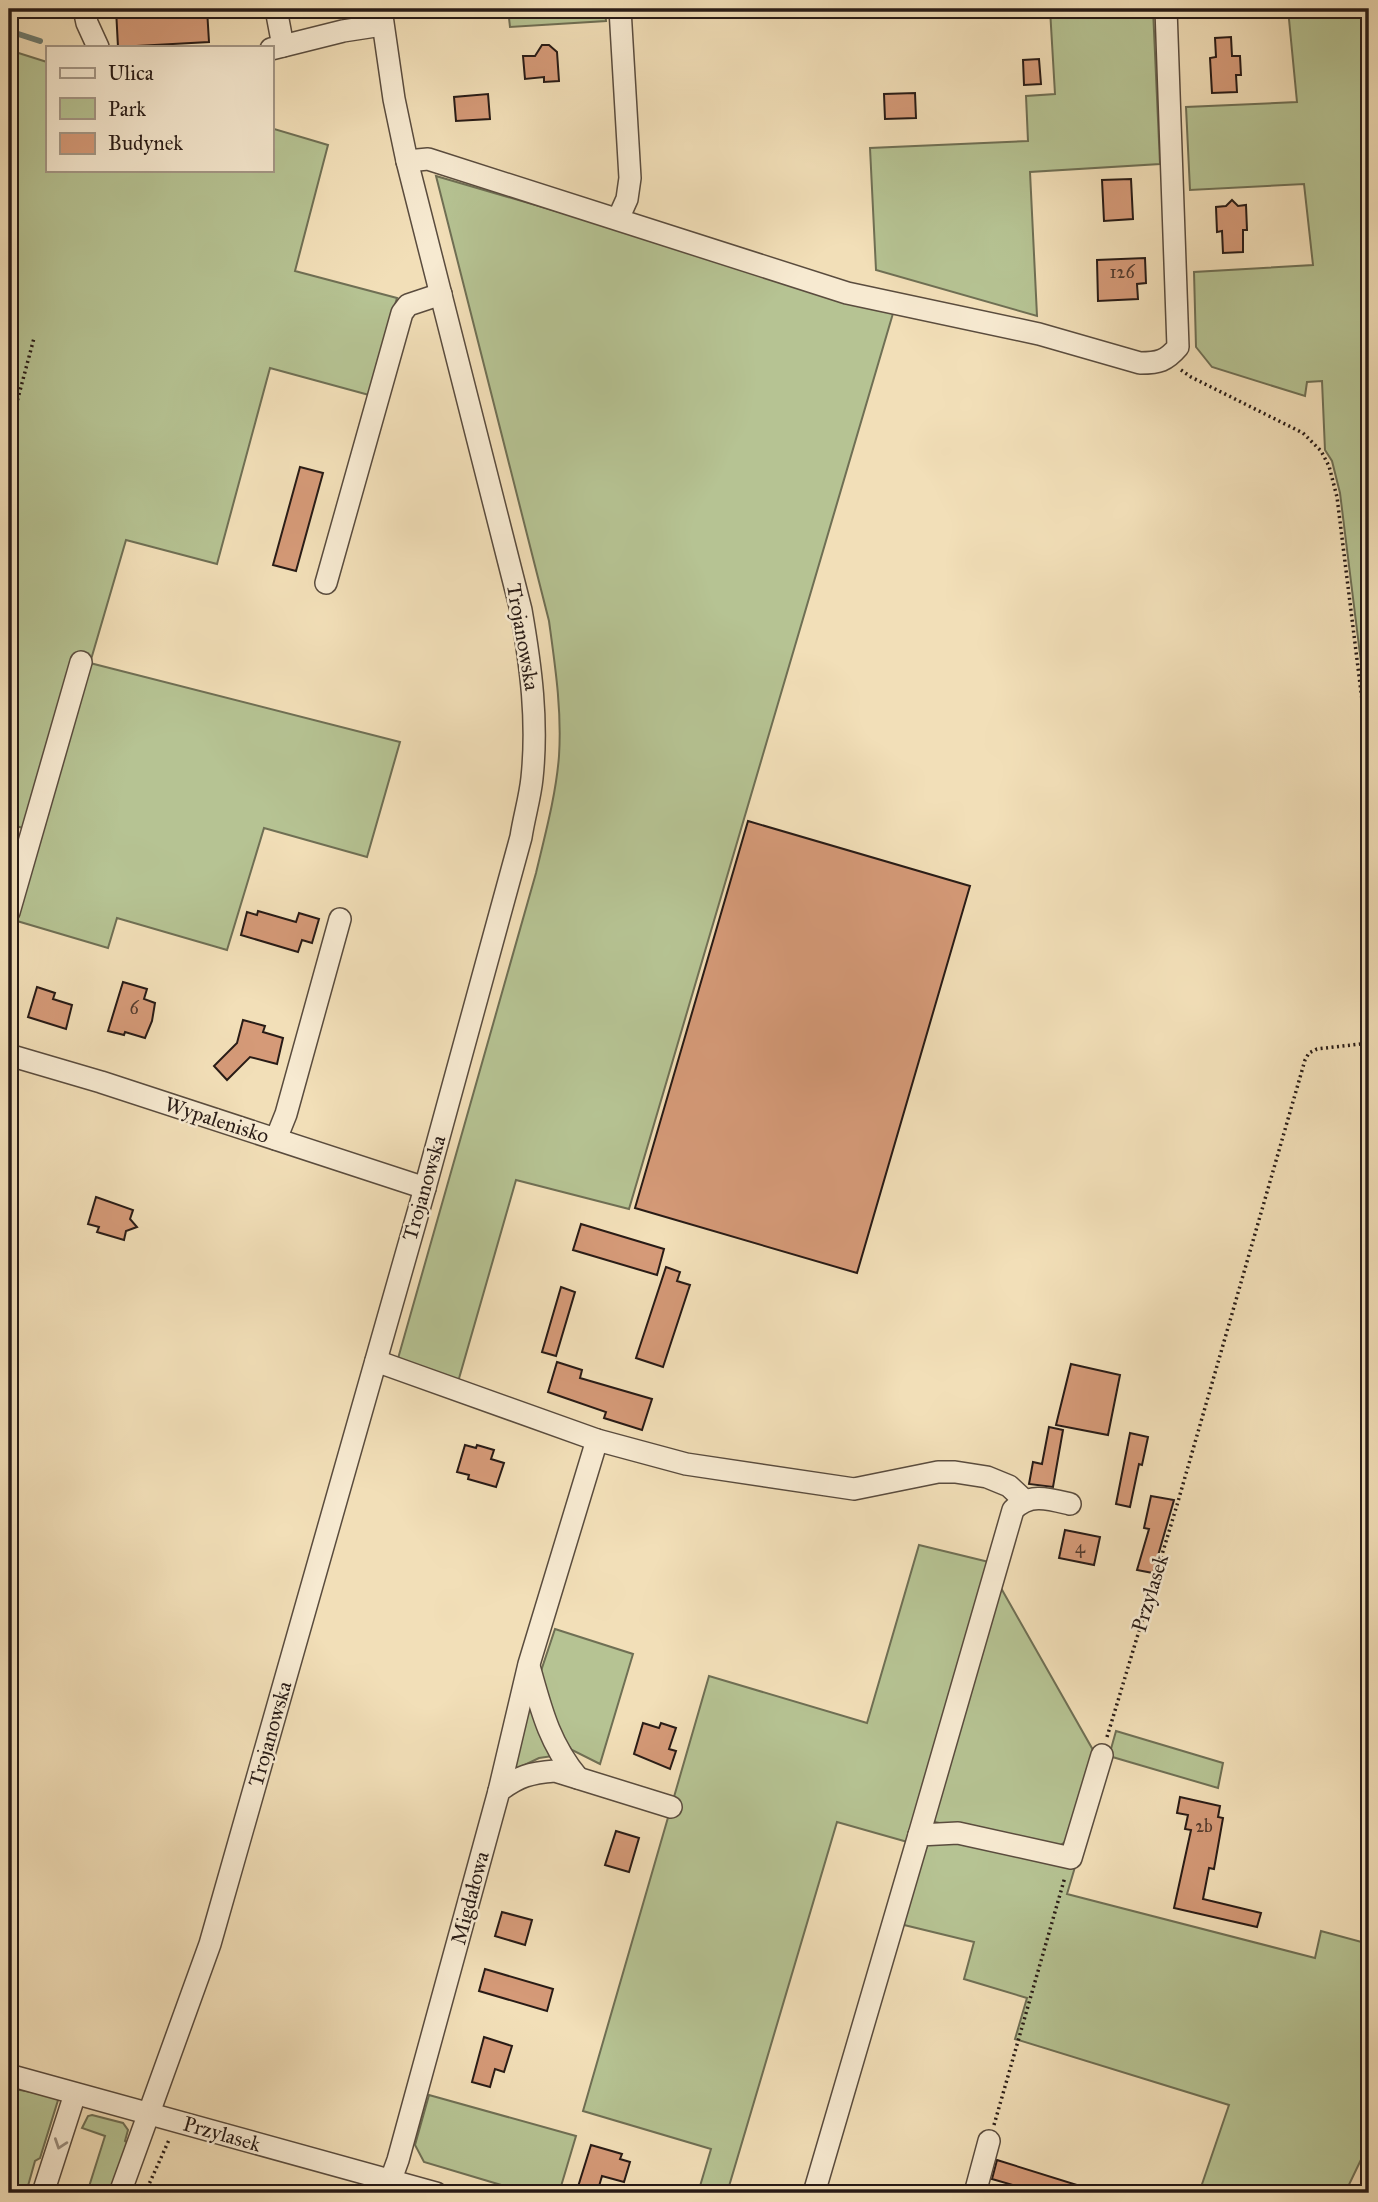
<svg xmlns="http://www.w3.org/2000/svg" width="1378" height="2202" font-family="'IM FELL Great Primer',serif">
  <rect width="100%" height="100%" fill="#f2dfb8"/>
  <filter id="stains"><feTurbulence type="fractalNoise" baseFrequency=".00286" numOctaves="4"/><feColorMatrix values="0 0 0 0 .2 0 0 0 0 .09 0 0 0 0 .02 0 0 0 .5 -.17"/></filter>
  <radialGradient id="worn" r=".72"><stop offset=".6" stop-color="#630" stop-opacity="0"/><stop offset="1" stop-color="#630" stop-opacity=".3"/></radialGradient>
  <g fill="#b6c393" stroke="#6f6f54" stroke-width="2">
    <polygon points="508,9 605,9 606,21 510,27"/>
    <polygon points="1050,9 1153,9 1160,164 1030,172 1037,316 876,270 870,148 1028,141 1026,96 1055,94"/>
    <polygon points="1288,9 1369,9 1369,727 1340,493 1332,461 1325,450 1322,381 1307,382 1305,396 1212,367 1196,347 1194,272 1313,265 1304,184 1190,190 1186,107 1297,102"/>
    <polygon points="9,50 47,62 47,170 271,170 271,128 328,145 295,271 397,298 369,395 270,368 217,564 126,540 90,663 400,742 367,857 264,828 227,950 117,918 108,948 17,921 90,664 23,828 9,824"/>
    <path d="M436,176L894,310L629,1209L516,1180L458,1382L397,1362L536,873C545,835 556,795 559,756C562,710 555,665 549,621Z"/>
    <polygon points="919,1545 993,1563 911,1843 837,1822 727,2193 698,2193 711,2149 583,2111 709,1676 867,1723"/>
    <polygon points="997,1581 1093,1750 1070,1838 1057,1848 1043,1847 935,1822 932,1814"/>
    <polygon points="555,1629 633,1654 600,1764 572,1750 559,1733 539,1677"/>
    <polygon points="531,1701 553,1756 539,1758 510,1772"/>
    <polygon points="1116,1731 1223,1763 1218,1788 1109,1756"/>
    <polygon points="957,1837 1075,1867 1067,1894 1315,1958 1321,1931 1369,1944 1369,2143 1345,2193 1199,2193 1229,2105 1015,2039 1027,1998 964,1979 974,1942 900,1924 928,1843"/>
    <polygon points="9,2088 59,2097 40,2158 35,2161 26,2193 9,2193"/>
    <polygon points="429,2095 576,2136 559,2193 528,2193 424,2162 415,2145"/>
    <polygon points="92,2115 123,2123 128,2130 125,2141 131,2144 110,2193 87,2193 105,2136 82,2128 88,2116"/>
  </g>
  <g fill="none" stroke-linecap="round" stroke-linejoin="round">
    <polyline stroke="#6d7c71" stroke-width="6" points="9,31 40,41"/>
  </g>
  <g fill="#d59a78" stroke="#281b16" stroke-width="2">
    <polygon points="116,9 207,9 209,42 118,47"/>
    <polygon points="1231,37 1232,56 1240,56 1241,75 1236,75 1237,92 1212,93 1210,58 1216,57 1215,38"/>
    <polygon points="542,45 549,45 557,52 559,81 544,82 544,77 525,79 523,56 535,56"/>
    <polygon points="1039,59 1041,84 1024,85 1023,60"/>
    <polygon points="915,93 916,118 885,119 884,94"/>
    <polygon points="488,94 490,119 456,121 454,97"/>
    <polygon points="1131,179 1133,219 1104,221 1102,180"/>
    <polygon points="1232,200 1238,206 1246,205 1247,230 1243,230 1243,252 1223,253 1222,231 1217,232 1216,207 1226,206"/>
    <polygon points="1145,258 1146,283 1137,284 1138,299 1098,301 1097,260"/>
    <polygon points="300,467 323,473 296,571 273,565"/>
    <polygon points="748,821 970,886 857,1273 635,1208"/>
    <polygon points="258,911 296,922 299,913 319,919 312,943 302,940 298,952 241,935 247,912 257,915"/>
    <polygon points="123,982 147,989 144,999 155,1003 152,1021 145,1038 125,1032 124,1035 108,1031"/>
    <polygon points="37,987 55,993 53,999 72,1005 66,1029 28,1017"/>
    <polygon points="243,1020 265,1026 263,1032 283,1038 277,1064 250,1057 227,1080 214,1066 237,1043"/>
    <polygon points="96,1197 133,1210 130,1219 137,1227 126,1231 124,1240 97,1232 99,1227 88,1224"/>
    <polygon points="581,1224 664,1249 657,1275 573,1250"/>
    <polygon points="666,1267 680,1272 677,1281 690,1285 663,1367 636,1358"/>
    <polygon points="561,1287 575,1292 556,1356 542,1352"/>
    <polygon points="557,1362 582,1370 580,1378 652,1399 642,1430 604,1418 606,1412 548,1392"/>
    <polygon points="1071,1364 1120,1375 1108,1435 1056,1425"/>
    <polygon points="1049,1427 1063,1430 1053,1487 1029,1484 1033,1462 1042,1464"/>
    <polygon points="1130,1433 1148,1437 1142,1465 1139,1464 1130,1507 1116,1504"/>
    <polygon points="465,1445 476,1448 477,1445 494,1450 491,1459 504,1463 496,1487 468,1479 469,1475 457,1472"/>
    <polygon points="1151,1496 1174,1500 1153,1573 1137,1570 1149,1529 1144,1528"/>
    <polygon points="1065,1530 1100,1537 1094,1565 1059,1558"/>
    <polygon points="643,1723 659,1728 661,1723 676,1728 669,1749 676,1751 670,1769 634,1754"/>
    <polygon points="1180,1797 1220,1806 1218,1817 1223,1818 1214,1869 1209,1868 1203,1899 1261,1913 1257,1927 1174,1908 1191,1830 1185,1829 1188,1815 1177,1813"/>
    <polygon points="616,1831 639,1838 629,1872 605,1865"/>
    <polygon points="502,1912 532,1920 525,1945 495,1936"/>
    <polygon points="485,1969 553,1989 547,2011 479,1991"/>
    <polygon points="484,2037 512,2046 504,2072 495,2069 490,2087 472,2082"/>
    <polygon points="591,2145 622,2154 620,2159 630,2162 624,2182 602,2176 597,2193 577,2190"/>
    <polygon points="997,2160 1093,2190 1093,2193 1040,2193 992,2179"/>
  </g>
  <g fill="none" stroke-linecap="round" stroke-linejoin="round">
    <defs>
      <g id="minor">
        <polyline points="84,9 87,23 98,47"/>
        <polyline points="276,9 283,46"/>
        <polyline points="271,49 343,31 382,25"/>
        <path d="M407,161L428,159L847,293L1039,334L1140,363C1159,363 1166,361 1178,347L1166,9"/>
        <polyline points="618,219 627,199 630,178 620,9"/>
        <polyline points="326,583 402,313 408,305 441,294"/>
        <polyline points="9,912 81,662"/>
        <polyline points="9,1055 101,1082 425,1188"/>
        <polyline points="276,1139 286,1114 340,919"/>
        <polyline points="376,1361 597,1440 686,1464 854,1489 938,1472 955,1472 987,1477 1009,1486 1024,1500"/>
        <path d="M529,1666C541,1709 549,1743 578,1778"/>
        <polyline points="499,1791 529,1664 597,1440"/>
        <path d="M919,1835L1013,1510C1029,1492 1050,1499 1070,1504"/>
        <polyline points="9,2075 436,2193"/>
        <path d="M390,2182L398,2160L499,1791C519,1776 530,1773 555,1771L671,1807"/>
        <polyline points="43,2193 75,2094"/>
        <path d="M120,2193L210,1944L425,1188L521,837C524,817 530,798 532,778C538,721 531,667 521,610L407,161L394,99L381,9"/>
        <polyline points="814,2193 919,1835 958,1833 1071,1858 1102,1755"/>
        <polyline points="975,2193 989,2141"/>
      </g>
    </defs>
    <use href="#minor" stroke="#5a4c3e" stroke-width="24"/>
    <g stroke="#281b16" stroke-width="3.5" stroke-dasharray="2 3.5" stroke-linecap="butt">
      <polyline points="1181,370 1191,377 1303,433 1321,451 1329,466 1337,497 1369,757"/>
      <polyline points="9,432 34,338"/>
      <polyline points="1107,1737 1177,1505 1305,1060 1309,1053 1317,1049 1369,1043"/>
      <polyline points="994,2125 1065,1877"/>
      <polyline points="9,2191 17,2193"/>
      <polyline points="145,2193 169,2140"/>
    </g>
    <use href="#minor" stroke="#f7ead1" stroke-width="21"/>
  </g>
  <defs><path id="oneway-chevron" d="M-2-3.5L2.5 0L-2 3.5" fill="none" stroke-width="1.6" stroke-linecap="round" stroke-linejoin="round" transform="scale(1.75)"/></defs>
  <use stroke="#9a8d7d" href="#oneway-chevron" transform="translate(60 2144) rotate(109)"/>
  <g text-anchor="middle" stroke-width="5" stroke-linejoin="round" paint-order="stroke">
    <g font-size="18" fill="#533b2e">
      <text x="1122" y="278">126</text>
      <text x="134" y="1014">6</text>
      <text x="1080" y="1553">4</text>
      <text x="1204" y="1832">2b</text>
    </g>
    <g font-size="21" fill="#281b16" stroke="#f7ead1">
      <text transform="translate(523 637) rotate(80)" y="7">Trojanowska</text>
      <text transform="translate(217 1120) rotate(18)" y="7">Wypalenisko</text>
      <text transform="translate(424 1188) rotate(-74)" y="7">Trojanowska</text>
      <text transform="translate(1150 1593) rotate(-73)" y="7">Przylasek</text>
      <text transform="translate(270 1734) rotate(-74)" y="7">Trojanowska</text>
      <text transform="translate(470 1898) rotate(-75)" y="7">Migdałowa</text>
      <text transform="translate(222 2134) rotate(16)" y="7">Przylasek</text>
    </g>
  </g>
  <rect width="1378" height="2202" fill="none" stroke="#f2dfb8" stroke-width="35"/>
  <rect x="10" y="10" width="1357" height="2181" fill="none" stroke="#281b16" stroke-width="3.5"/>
  <rect x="18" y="18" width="1343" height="2167" fill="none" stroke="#281b16" stroke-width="2"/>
  <rect x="46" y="46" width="228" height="126" fill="#f7ead1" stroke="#a49786" stroke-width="2"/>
  <rect x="60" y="68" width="35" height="10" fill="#f7ead1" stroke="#a49786" stroke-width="2"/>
  <text x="108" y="80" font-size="21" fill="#281b16">Ulica</text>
  <rect x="60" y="98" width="35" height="21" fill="#b6c393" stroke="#a49786" stroke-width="2"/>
  <text x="108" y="116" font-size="21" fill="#281b16">Park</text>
  <rect x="60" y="133" width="35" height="21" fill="#d59a78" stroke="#a49786" stroke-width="2"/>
  <text x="108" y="150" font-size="21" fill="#281b16">Budynek</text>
  <rect width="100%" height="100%" filter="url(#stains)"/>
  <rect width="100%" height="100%" fill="url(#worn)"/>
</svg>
